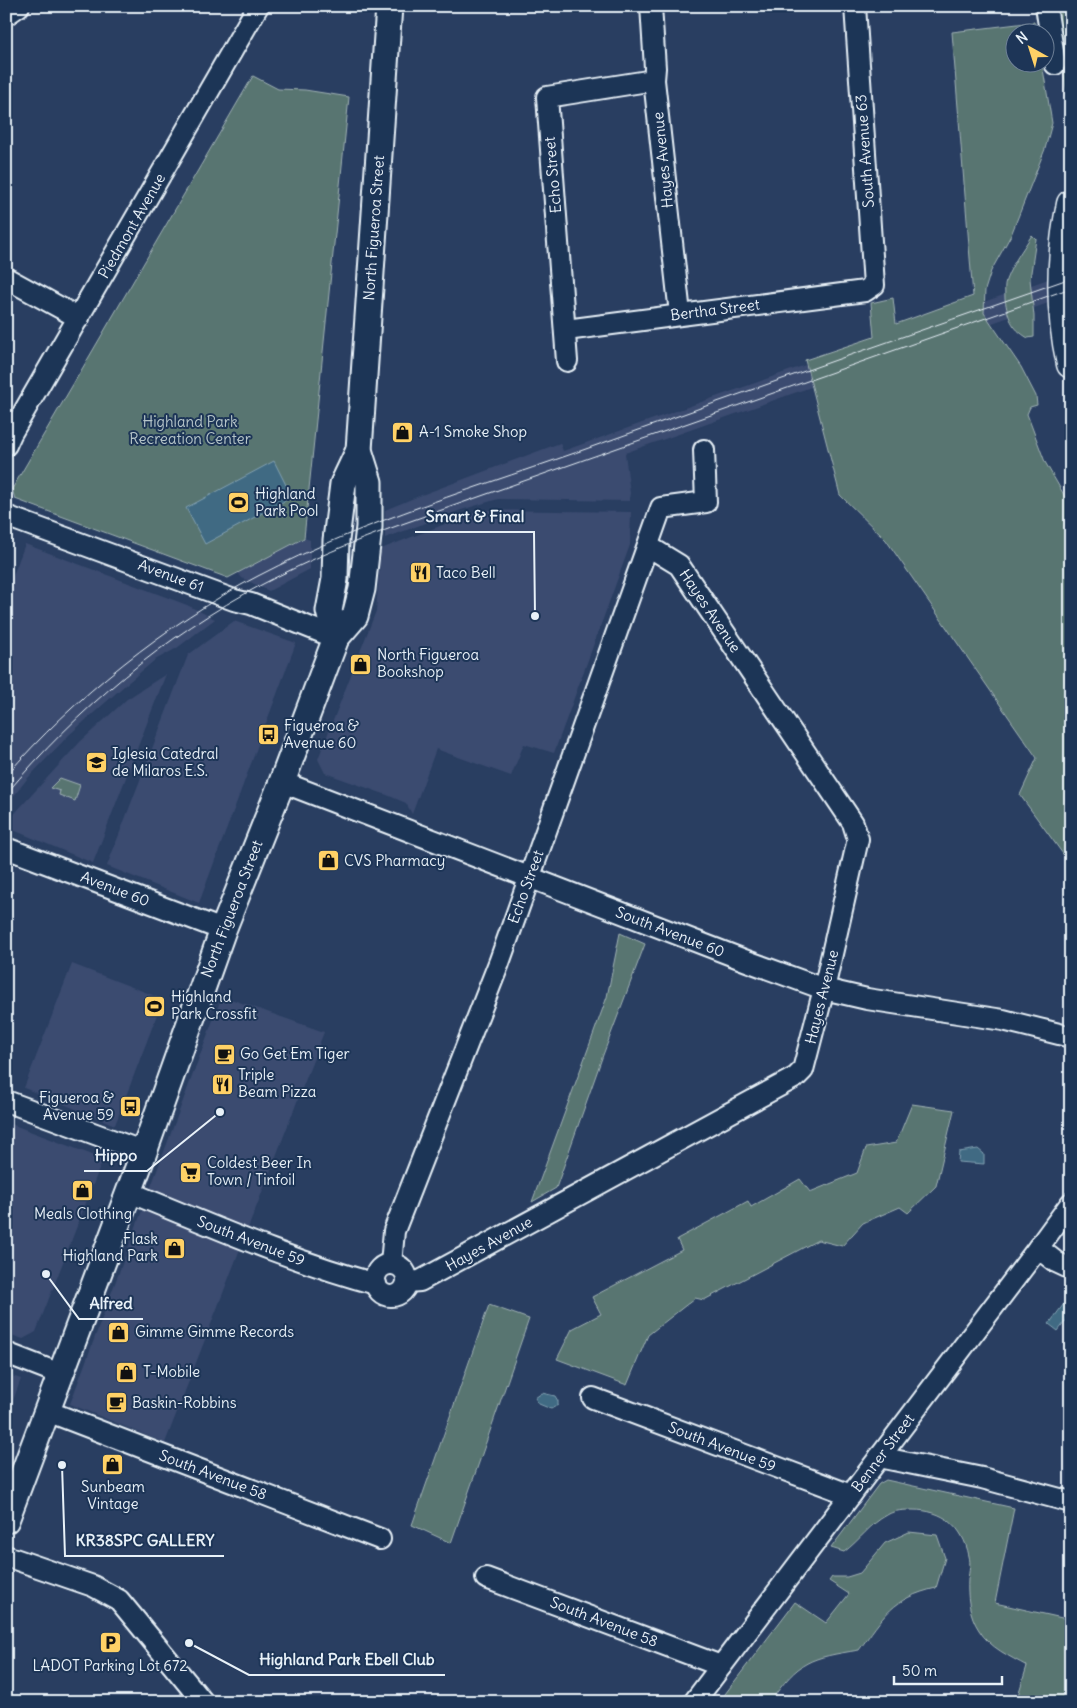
<svg xmlns="http://www.w3.org/2000/svg" width="1077" height="1708" font-family="Delius,sans-serif">
  <rect width="100%" height="100%" fill="#293e61"/>
  <filter id="ink" filterUnits="userSpaceOnUse"><feTurbulence type="fractalNoise" baseFrequency=".02" numOctaves="2"/><feDisplacementMap in="SourceGraphic" scale="10" xChannelSelector="R" yChannelSelector="G"/><feConvolveMatrix kernelMatrix="1 2 1 2 8 2 1 2 1" color-interpolation-filters="sRGB"/></filter>
  <g filter="url(#ink)">
    <g fill="#3b4b70">
      <polygon points="1071,271 1071,295 625,453 630,493 629,501 498,499 461,510 385,538 385,510 419,496 560,443 563,451"/>
      <polygon points="481,510 631,512 630,545 554,753 524,744 511,776 436,749 412,814 406,803 387,795 325,773 318,759 376,611 381,549"/>
      <polygon points="304,538 310,540 310,569 269,591 242,578 238,573"/>
      <polygon points="25,544 187,605 215,619 177,648 155,660 124,686 69,735 27,779 6,806 6,594"/>
      <polygon points="234,621 296,643 199,903 107,866 188,655"/>
      <polygon points="166,674 93,863 6,827 6,823 80,742 127,699"/>
      <polygon points="72,964 163,999 115,1125 24,1088"/>
      <polygon points="222,996 324,1032 165,1443 70,1404"/>
      <polygon points="11,1124 103,1159 36,1332 23,1339 6,1333 6,1135"/>
      <polygon points="6,1374 21,1379 6,1419"/>
    </g>
    <g fill="#587471" stroke="#a0b2b4">
      <polygon points="1056,6 1071,6 1071,123 1056,19"/>
      <polygon points="1034,22 1036,32 1014,32 1014,62 1042,63 1052,123 1045,149 1011,235 991,271 985,290 984,313 1021,367 1036,396 1037,405 1030,407 1027,414 1045,462 1071,507 1071,865 1020,795 1037,758 886,540 840,495 805,360 874,337 871,303 893,298 896,324 973,296 952,32"/>
      <polygon points="253,76 278,89 305,90 349,97 304,538 228,578 15,499 12,489"/>
      <path d="M1032,235L1036,239L1030,279L1034,316V337L1028,338C1011,328 1008,317 1005,299C1005,293 1004,285 1006,280C1012,264 1023,249 1032,235Z"/>
      <polygon points="60,778 80,785 75,801 59,795 60,791 50,788"/>
      <polygon points="620,933 645,944 603,1055 556,1188 532,1202 607,997"/>
      <polygon points="912,1104 954,1110 936,1186 908,1213 900,1207 863,1223 842,1246 818,1240 704,1300 695,1298 648,1335 627,1385 557,1359 572,1329 601,1314 592,1297 682,1250 677,1239 748,1201 751,1207 800,1179 810,1192 857,1173 866,1148 896,1143"/>
      <polygon points="489,1305 529,1319 451,1543 412,1525"/>
      <path d="M886,1480L1014,1508L995,1603L1071,1620L1070,1702H1016L1027,1666C1009,1656 990,1648 979,1630C969,1615 967,1596 968,1579C969,1572 971,1563 969,1556C963,1526 943,1510 913,1510C904,1510 895,1510 887,1515C870,1524 860,1540 844,1552L831,1548L879,1484Z"/>
      <path d="M909,1532L937,1535L945,1558L936,1588C892,1598 884,1616 859,1650C810,1658 799,1660 770,1702H719L795,1602L826,1623L849,1594L829,1581L832,1577H847L860,1573L885,1543Z"/>
    </g>
    <g fill="#3f6b83" stroke="#83a1b2">
      <polygon points="274,461 292,497 205,544 186,508"/>
      <polygon points="978,1149 984,1154 984,1164 958,1162 959,1152"/>
      <polygon points="1066,1301 1071,1304 1071,1314 1058,1331 1049,1324"/>
      <polygon points="542,1393 555,1396 558,1401 558,1405 551,1409 539,1404 535,1398"/>
    </g>
    <g fill="none" stroke-linecap="round" stroke-linejoin="round">
      <defs>
        <g id="minor">
          <polyline points="651,6 655,68 654,80 680,314"/>
          <polyline points="1046,6 1055,64"/>
          <polyline points="6,15 19,6"/>
          <polyline points="6,278 79,318"/>
          <polyline points="566,330 865,291 874,285 855,6"/>
          <polyline points="567,361 547,97 654,80"/>
          <polyline points="6,445 11,434 258,6"/>
          <polyline points="6,516 234,600 251,604 336,638"/>
          <polyline points="282,782 747,961 824,989 867,999 1003,1020 1071,1037"/>
          <polyline points="6,848 223,930"/>
          <polyline points="6,1101 144,1152"/>
          <path d="M129,1192C210,1225 291,1261 376,1284"/>
          <polyline points="1038,1248 1056,1262 1071,1269"/>
          <polyline points="391,1264 394,1231 499,963 661,508 706,502 704,450"/>
          <circle cx="391" cy="1280" r="16"/>
          <polyline points="407,1282 420,1281 796,1077 803,1070 824,989 858,839 853,823 679,565 648,546"/>
          <polyline points="6,1353 60,1374"/>
          <polyline points="593,1398 851,1495"/>
          <polyline points="47,1411 380,1539"/>
          <polyline points="879,1457 982,1478 1071,1502"/>
          <polyline points="6,1556 93,1586 119,1600 203,1702"/>
          <polyline points="486,1578 721,1666"/>
          <polyline points="694,1702 1038,1248 1071,1203"/>
        </g>
        <g id="major">
          <polyline points="336,638 329,611 335,579 336,540 343,484 359,450"/>
          <polyline points="6,1520 144,1152 223,930 282,782 336,638 355,616 362,589 369,527 369,482 359,450 389,6"/>
        </g>
        <path id="highway" d="M1071,204C1060,257 1059,311 1071,364"/>
      </defs>
      <use href="#minor" stroke="#e8f1f8" stroke-width="24"/>
      <use href="#major" stroke="#e8f1f8" stroke-width="29"/>
      <use href="#highway" stroke="#e8f1f8" stroke-width="31"/>
      <use href="#minor" stroke="#1d3557" stroke-width="20"/>
      <use href="#major" stroke="#1d3557" stroke-width="25"/>
      <use href="#highway" stroke="#1d3557" stroke-width="28"/>
      <g stroke="#e8f1f8" stroke-width="1">
        <path d="M6,776C73,698 167,623 258,576C365,520 484,486 597,445C755,388 913,333 1071,278"/>
        <path d="M6,794C78,709 164,636 263,584C308,560 355,541 402,524L1071,288"/>
      </g>
    </g>
  </g>
  <defs>
    <symbol id="shop-square" viewBox="-11 -11 22 22"><rect x="-9" y="-9" width="18" height="18" rx="4" fill="#ffd166" stroke="#1d3557"/><path d="M-5-2.5h2.3a2.7 3.5 0 0 1 5.4 0H5L5.5 6h-11ZM-1.5-2.5h3a1.5 2.3 0 0 0-3 0Z" fill="#111"/></symbol>
    <symbol id="stadium-square" viewBox="-11 -11 22 22"><rect x="-9" y="-9" width="18" height="18" rx="4" fill="#ffd166" stroke="#1d3557"/><path d="M0-5a6.5 5 0 1 0 0 10a6.5 5 0 1 0 0-10ZM-3.5-1.8h7v3.6h-7Z" fill="#111"/></symbol>
    <symbol id="restaurant-square" viewBox="-11 -11 22 22"><rect x="-9" y="-9" width="18" height="18" rx="4" fill="#ffd166" stroke="#1d3557"/><path d="M-5-6h1v4h1v-4h1v4h1v-4h1v5L-1.5 .5V6h-2V.5L-5-1ZM5-6V6H3V1.5H1.5Q1.5-4 5-6Z" fill="#111"/></symbol>
    <symbol id="bus-square" viewBox="-11 -11 22 22"><rect x="-9" y="-9" width="18" height="18" rx="4" fill="#ffd166" stroke="#1d3557"/><path d="M-5-6H5V4H4V6H2V4H-2V6H-4V4H-5ZM-3.5-4V0h7V-4ZM-3.5 1.2v1.5H-2V1.2ZM2 1.2v1.5H3.5V1.2Z" fill="#111"/></symbol>
    <symbol id="school-square" viewBox="-11 -11 22 22"><rect x="-9" y="-9" width="18" height="18" rx="4" fill="#ffd166" stroke="#1d3557"/><path d="M0-5L7-2L0 1L-7-2ZM-4 1L0 2.5L4 1V4Q0 6-4 4Z" fill="#111"/></symbol>
    <symbol id="cafe-square" viewBox="-11 -11 22 22"><rect x="-9" y="-9" width="18" height="18" rx="4" fill="#ffd166" stroke="#1d3557"/><path d="M-5.5-4.5H6V0H3Q3 3.5 0 3.5H-2.5Q-5.5 3.5-5.5 0ZM3-3.2v2h1.7v-2ZM-6 4.5H4V6H-6Z" fill="#111"/></symbol>
    <symbol id="supermarket-square" viewBox="-11 -11 22 22"><rect x="-9" y="-9" width="18" height="18" rx="4" fill="#ffd166" stroke="#1d3557"/><path d="M-6-5.5h2.5l.6 2H6L4.5 2H-2.5L-4.4-4H-6ZM-1.5 3.2a1.3 1.3 0 1 0 .1 0ZM3 3.2a1.3 1.3 0 1 0 .1 0Z" fill="#111"/></symbol>
    <symbol id="parking-square" viewBox="-11 -11 22 22"><rect x="-9" y="-9" width="18" height="18" rx="4" fill="#ffd166" stroke="#1d3557"/><path d="M-3.5-5.5H1a3.5 3.5 0 0 1 0 7H-1V5.5H-3.5ZM-1-3.4V-.6H.8a1.4 1.4 0 0 0 0-2.8Z" fill="#111"/></symbol>
  </defs>
  <g fill-rule="evenodd">
    <use href="#shop-square" x="390" y="420" width="25" height="25"/>
    <use href="#stadium-square" x="226" y="490" width="25" height="25"/>
    <use href="#restaurant-square" x="408" y="560" width="25" height="25"/>
    <use href="#shop-square" x="348" y="652" width="25" height="25"/>
    <use href="#bus-square" x="256" y="722" width="25" height="25"/>
    <use href="#school-square" x="84" y="750" width="25" height="25"/>
    <use href="#shop-square" x="316" y="848" width="25" height="25"/>
    <use href="#stadium-square" x="142" y="994" width="25" height="25"/>
    <use href="#cafe-square" x="212" y="1042" width="25" height="25"/>
    <use href="#restaurant-square" x="210" y="1072" width="25" height="25"/>
    <use href="#bus-square" x="118" y="1094" width="25" height="25"/>
    <use href="#supermarket-square" x="178" y="1160" width="25" height="25"/>
    <use href="#shop-square" x="70" y="1178" width="25" height="25"/>
    <use href="#shop-square" x="162" y="1236" width="25" height="25"/>
    <use href="#shop-square" x="106" y="1320" width="25" height="25"/>
    <use href="#shop-square" x="114" y="1360" width="25" height="25"/>
    <use href="#cafe-square" x="104" y="1390" width="25" height="25"/>
    <use href="#shop-square" x="100" y="1452" width="25" height="25"/>
    <use href="#parking-square" x="98" y="1630" width="25" height="25"/>
  </g>
  <g text-anchor="middle" stroke-width="4" stroke-linejoin="round" paint-order="stroke">
    <g font-size="15" fill="#e8f1f8" stroke="#1d3557">
      <text transform="translate(865 151) rotate(-94)" y="5">South Avenue 63</text>
      <text transform="translate(663 160) rotate(-96)" y="5">Hayes Avenue</text>
      <text transform="translate(553 175) rotate(-95)" y="5">Echo Street</text>
      <text transform="translate(132 226) rotate(-60)" y="5">Piedmont Avenue</text>
      <text transform="translate(374 228) rotate(-86)" y="5">North Figueroa Street</text>
      <text transform="translate(715 310) rotate(-7)" y="5">Bertha Street</text>
      <text transform="translate(171 576) rotate(20)" y="5">Avenue 61</text>
      <text transform="translate(710 611) rotate(56)" y="5">Hayes Avenue</text>
      <text transform="translate(526 887) rotate(-70)" y="5">Echo Street</text>
      <text transform="translate(115 889) rotate(21)" y="5">Avenue 60</text>
      <text transform="translate(232 909) rotate(-69)" y="5">North Figueroa Street</text>
      <text transform="translate(670 932) rotate(21)" y="5">South Avenue 60</text>
      <text transform="translate(822 997) rotate(-76)" y="5">Hayes Avenue</text>
      <text transform="translate(251 1241) rotate(21)" y="5">South Avenue 59</text>
      <text transform="translate(489 1244) rotate(-29)" y="5">Hayes Avenue</text>
      <text transform="translate(722 1447) rotate(21)" y="5">South Avenue 59</text>
      <text transform="translate(883 1453) rotate(-53)" y="5">Benner Street</text>
      <text transform="translate(213 1475) rotate(21)" y="5">South Avenue 58</text>
      <text transform="translate(604 1622) rotate(21)" y="5">South Avenue 58</text>
    </g>
    <g font-size="15" fill="#b6c5c9" stroke="#1d3557">
      <text x="190" y="427">Highland Park<tspan x="190" dy="17">Recreation Center</tspan></text>
    </g>
    <g font-size="15" fill="#e8f1f8" stroke="#1d3557" text-anchor="start">
      <text x="419" y="437">A-1 Smoke Shop</text>
      <text x="255" y="499">Highland<tspan x="255" dy="17">Park Pool</tspan></text>
      <text x="436" y="578">Taco Bell</text>
      <text x="377" y="660">North Figueroa<tspan x="377" dy="17">Bookshop</tspan></text>
      <text x="284" y="731">Figueroa &amp;<tspan x="284" dy="17">Avenue 60</tspan></text>
      <text x="112" y="759">Iglesia Catedral<tspan x="112" dy="17">de Milaros E.S.</tspan></text>
      <text x="344" y="866">CVS Pharmacy</text>
      <text x="171" y="1002">Highland<tspan x="171" dy="17">Park Crossfit</tspan></text>
      <text x="240" y="1059">Go Get Em Tiger</text>
      <text x="238" y="1080">Triple<tspan x="238" dy="17">Beam Pizza</tspan></text>
      <text x="114" y="1103" text-anchor="end">Figueroa &amp;<tspan x="114" dy="17">Avenue 59</tspan></text>
      <text x="207" y="1168">Coldest Beer In<tspan x="207" dy="17">Town / Tinfoil</tspan></text>
      <text x="83" y="1219" text-anchor="middle">Meals Clothing</text>
      <text x="158" y="1244" text-anchor="end">Flask<tspan x="158" dy="17">Highland Park</tspan></text>
      <text x="135" y="1337">Gimme Gimme Records</text>
      <text x="143" y="1377">T-Mobile</text>
      <text x="132" y="1408">Baskin-Robbins</text>
      <text x="113" y="1492" text-anchor="middle">Sunbeam<tspan x="113" dy="17">Vintage</tspan></text>
      <text x="110" y="1671" text-anchor="middle">LADOT Parking Lot 672</text>
    </g>
  </g>
  <path fill="none" stroke="#e8f1f8" stroke-width="2" d="M535 616L534 532H415M220 1112L147 1171H84M46 1274L79 1319H143M62 1465L65 1556H224M189 1643L249 1675H445"/>
  <g fill="#e8f1f8" stroke="#1d3557" stroke-width="2">
    <circle cx="535" cy="616" r="5"/>
    <circle cx="220" cy="1112" r="5"/>
    <circle cx="46" cy="1274" r="5"/>
    <circle cx="62" cy="1465" r="5"/>
    <circle cx="189" cy="1643" r="5"/>
  </g>
  <g font-size="16" text-anchor="middle" font-weight="bold" fill="#e8f1f8" stroke="#1d3557" stroke-width="4" stroke-linejoin="round" paint-order="stroke">
    <text x="475" y="522">Smart &amp; Final</text>
    <text x="116" y="1161">Hippo</text>
    <text x="111" y="1309">Alfred</text>
    <text x="145" y="1546">KR38SPC GALLERY</text>
    <text x="347" y="1665">Highland Park Ebell Club</text>
  </g>
  <rect width="1077" height="1708" fill="none" stroke="#1d3557" stroke-width="25"/>
  <rect x="12" y="12" width="1052" height="1683" fill="none" stroke="#e8f1f8" stroke-width="2" filter="url(#ink)"/>
  <g transform="translate(1030 48) rotate(321)"><circle r="24" fill="#1d3557" stroke="#6e8097"/>
  <path d="M0-4L9 19L0 12L-9 19Z" fill="#ffd166"/>
  <text y="-8" font-size="14" font-weight="bold" text-anchor="middle" fill="#e8f1f8">N</text>
  </g>
  <path d="M894 1676v8h108v-8" fill="none" stroke="#e8f1f8" stroke-width="2.5"/>
  <text x="902" y="1676" font-size="15" fill="#e8f1f8" stroke="#1d3557" stroke-width="4" paint-order="stroke">50 m</text>
</svg>
